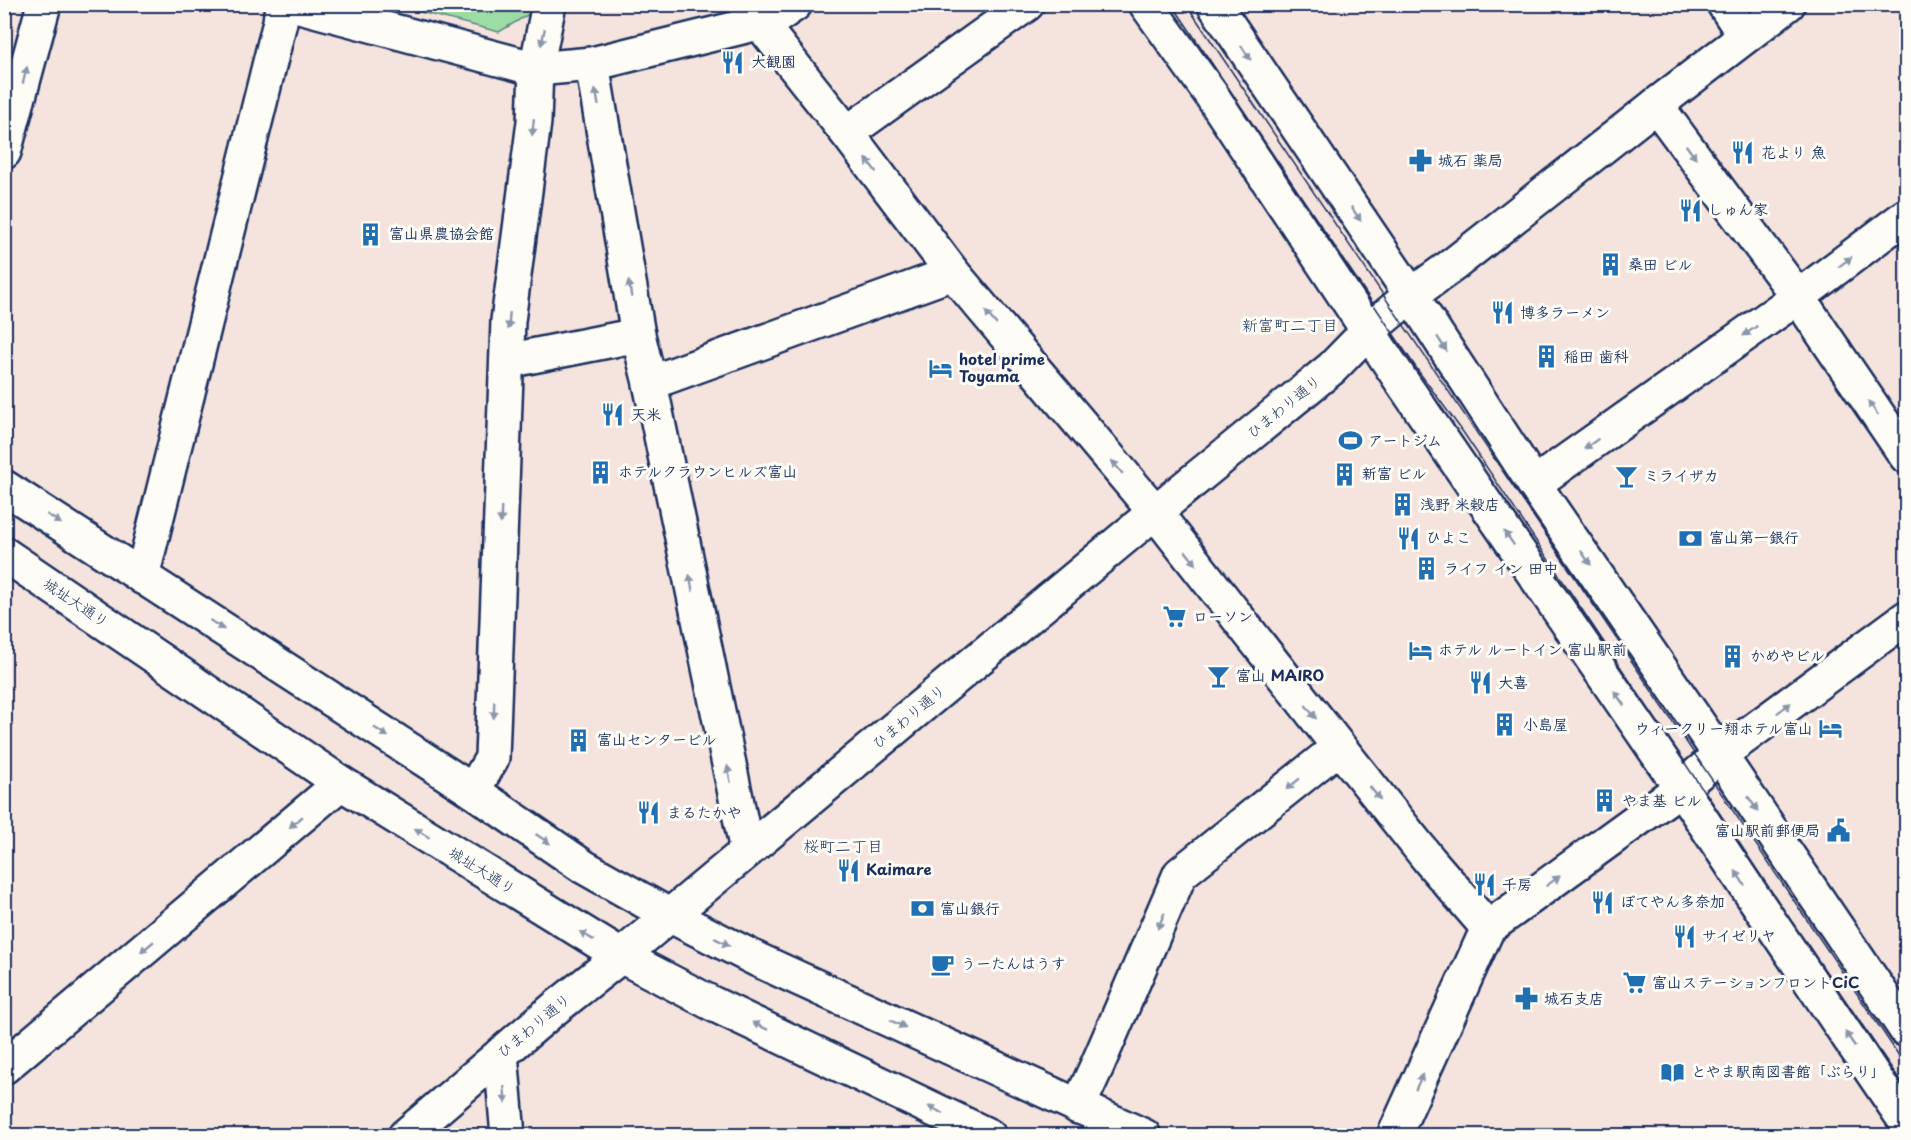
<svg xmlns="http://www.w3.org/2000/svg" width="1911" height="1140" font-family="'Playpen Sans','Klee One',sans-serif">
  <rect width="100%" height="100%" fill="#f5e3de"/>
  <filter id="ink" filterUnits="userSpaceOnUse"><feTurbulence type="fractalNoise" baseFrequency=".0167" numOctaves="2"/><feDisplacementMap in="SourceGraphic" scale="12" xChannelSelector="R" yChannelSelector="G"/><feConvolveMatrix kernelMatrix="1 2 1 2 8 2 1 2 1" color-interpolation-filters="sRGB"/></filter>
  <g filter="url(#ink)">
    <polygon fill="#9cdca5" stroke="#5c8682" stroke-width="1.5" points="393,5 535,5 534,11 499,32"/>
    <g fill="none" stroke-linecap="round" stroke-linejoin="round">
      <defs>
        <g id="minor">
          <polyline points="292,4 536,69 592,64 758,23 773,19 795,4"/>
          <polyline points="745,4 847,133 953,273 1155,512 1339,747 1430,861 1488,928"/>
          <polyline points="1214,4 1411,295 1534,484 1720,755"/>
          <polyline points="1724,4 1745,36"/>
          <polyline points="592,64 638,335 650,383 747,851"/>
          <polyline points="1656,105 1798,297 1906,456"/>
          <polyline points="847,133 1027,4"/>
          <polyline points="4,152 44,4"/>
          <polyline points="507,361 638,335"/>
          <polyline points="650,383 953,273"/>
          <polyline points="1534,484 1798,297 1906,216"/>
          <polyline points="142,577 280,22 282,4"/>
          <polyline points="473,791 492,758 508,321 534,122 536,69 549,4"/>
          <polyline points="501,1054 508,1136"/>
          <polyline points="4,1067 341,783"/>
          <polyline points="1078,1107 1097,1066 1180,874 1339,747"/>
          <polyline points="1394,1136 1488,928 1681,788 1720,755 1906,618"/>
        </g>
        <g id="tertiary">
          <polyline points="1146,4 1210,93 1400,379 1681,788 1752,895 1906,1122"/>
          <polyline points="4,487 473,791 584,867 669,915 758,960 1144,1136"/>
          <polyline points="4,554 341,783 621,956 713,1004 989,1136"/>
          <polyline points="1720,755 1906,1030"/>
          <polyline points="405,1136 554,1009 621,956 1155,512 1332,368 1368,331 1411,295 1454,264 1656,105 1788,4"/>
        </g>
      </defs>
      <use href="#minor" stroke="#1b2f5e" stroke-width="38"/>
      <use href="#tertiary" stroke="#1b2f5e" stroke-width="38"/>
      <use href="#minor" stroke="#fdfcf7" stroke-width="33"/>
      <use href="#tertiary" stroke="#fdfcf7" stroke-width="33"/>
      <g stroke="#1b2f5e" stroke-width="1.5">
        <polyline points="1172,4 1419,372 1463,432 1906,1093"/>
        <polyline points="1186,4 1906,1066"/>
      </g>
    </g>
    <defs><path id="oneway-solid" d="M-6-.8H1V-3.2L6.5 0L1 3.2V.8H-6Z" transform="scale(1.5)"/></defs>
    <g fill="#8c96aa">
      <use href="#oneway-solid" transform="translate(543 37) rotate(102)"/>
      <use href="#oneway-solid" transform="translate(1246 53) rotate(56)"/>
      <use href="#oneway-solid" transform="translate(25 75) rotate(-75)"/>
      <use href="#oneway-solid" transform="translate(597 97) rotate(-100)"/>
      <use href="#oneway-solid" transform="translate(533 127) rotate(96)"/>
      <use href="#oneway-solid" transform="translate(1691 152) rotate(54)"/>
      <use href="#oneway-solid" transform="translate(871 165) rotate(-127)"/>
      <use href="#oneway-solid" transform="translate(1356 214) rotate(56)"/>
      <use href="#oneway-solid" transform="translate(1845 262) rotate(-37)"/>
      <use href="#oneway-solid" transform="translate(630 289) rotate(-100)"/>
      <use href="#oneway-solid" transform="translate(991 318) rotate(-130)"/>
      <use href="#oneway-solid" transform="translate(509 321) rotate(95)"/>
      <use href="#oneway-solid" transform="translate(1750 331) rotate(145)"/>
      <use href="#oneway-solid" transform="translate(1442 344) rotate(57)"/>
      <use href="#oneway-solid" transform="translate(1873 408) rotate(-125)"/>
      <use href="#oneway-solid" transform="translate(1591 444) rotate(145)"/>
      <use href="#oneway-solid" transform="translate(1117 467) rotate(-130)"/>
      <use href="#oneway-solid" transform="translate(501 515) rotate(92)"/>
      <use href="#oneway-solid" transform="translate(54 519) rotate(33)"/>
      <use href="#oneway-solid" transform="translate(1509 538) rotate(-125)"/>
      <use href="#oneway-solid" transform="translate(1191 558) rotate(52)"/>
      <use href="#oneway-solid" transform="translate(1586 558) rotate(55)"/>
      <use href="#oneway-solid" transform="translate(691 583) rotate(-101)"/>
      <use href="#oneway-solid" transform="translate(217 625) rotate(33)"/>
      <use href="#oneway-solid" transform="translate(1619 698) rotate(-125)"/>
      <use href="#oneway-solid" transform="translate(1784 708) rotate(-37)"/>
      <use href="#oneway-solid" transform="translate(494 710) rotate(92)"/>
      <use href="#oneway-solid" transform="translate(1311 712) rotate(52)"/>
      <use href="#oneway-solid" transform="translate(381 732) rotate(33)"/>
      <use href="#oneway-solid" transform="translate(729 774) rotate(-101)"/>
      <use href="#oneway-solid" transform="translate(1293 784) rotate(141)"/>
      <use href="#oneway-solid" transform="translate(1375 793) rotate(51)"/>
      <use href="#oneway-solid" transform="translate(1753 804) rotate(56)"/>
      <use href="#oneway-solid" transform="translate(296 822) rotate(140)"/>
      <use href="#oneway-solid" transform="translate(422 833) rotate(-148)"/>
      <use href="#oneway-solid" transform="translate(543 839) rotate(34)"/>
      <use href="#oneway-solid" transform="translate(1740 878) rotate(-123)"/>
      <use href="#oneway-solid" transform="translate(1553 881) rotate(-36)"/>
      <use href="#oneway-solid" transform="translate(1161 921) rotate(113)"/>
      <use href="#oneway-solid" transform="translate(587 936) rotate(-149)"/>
      <use href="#oneway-solid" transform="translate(722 942) rotate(27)"/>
      <use href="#oneway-solid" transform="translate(147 947) rotate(140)"/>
      <use href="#oneway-solid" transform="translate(898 1024) rotate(25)"/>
      <use href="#oneway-solid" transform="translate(760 1026) rotate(-154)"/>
      <use href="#oneway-solid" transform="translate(1850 1039) rotate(-124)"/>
      <use href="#oneway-solid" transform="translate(1419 1082) rotate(-66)"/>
      <use href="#oneway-solid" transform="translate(505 1095) rotate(85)"/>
      <use href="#oneway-solid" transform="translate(936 1110) rotate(-154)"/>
    </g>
  </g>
  <defs>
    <symbol id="restaurant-bare" viewBox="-9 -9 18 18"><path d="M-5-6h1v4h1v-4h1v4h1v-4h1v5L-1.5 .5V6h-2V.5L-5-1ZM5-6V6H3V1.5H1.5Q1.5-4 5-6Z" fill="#1f6fb2" stroke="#fdfcf7" stroke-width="2.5" paint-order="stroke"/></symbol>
    <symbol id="pharmacy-bare" viewBox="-9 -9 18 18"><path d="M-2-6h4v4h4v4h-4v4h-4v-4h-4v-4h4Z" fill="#1f6fb2" stroke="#fdfcf7" stroke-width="2.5" paint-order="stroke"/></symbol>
    <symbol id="building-bare" viewBox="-9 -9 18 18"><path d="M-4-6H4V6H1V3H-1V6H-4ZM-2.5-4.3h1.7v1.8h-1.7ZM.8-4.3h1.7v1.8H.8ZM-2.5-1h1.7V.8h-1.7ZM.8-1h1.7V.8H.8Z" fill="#1f6fb2" stroke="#fdfcf7" stroke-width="2.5" paint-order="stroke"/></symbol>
    <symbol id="hotel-bare" viewBox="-9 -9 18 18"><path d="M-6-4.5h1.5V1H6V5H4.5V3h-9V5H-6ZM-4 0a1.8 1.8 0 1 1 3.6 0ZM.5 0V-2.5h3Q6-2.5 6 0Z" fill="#1f6fb2" stroke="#fdfcf7" stroke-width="2.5" paint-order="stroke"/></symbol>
    <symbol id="stadium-bare" viewBox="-9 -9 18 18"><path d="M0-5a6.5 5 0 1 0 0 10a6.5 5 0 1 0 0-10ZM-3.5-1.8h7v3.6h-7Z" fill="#1f6fb2" stroke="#fdfcf7" stroke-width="2.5" paint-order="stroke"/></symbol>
    <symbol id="bar-bare" viewBox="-9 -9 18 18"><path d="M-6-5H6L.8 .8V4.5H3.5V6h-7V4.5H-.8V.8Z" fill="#1f6fb2" stroke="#fdfcf7" stroke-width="2.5" paint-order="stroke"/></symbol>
    <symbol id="bank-bare" viewBox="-9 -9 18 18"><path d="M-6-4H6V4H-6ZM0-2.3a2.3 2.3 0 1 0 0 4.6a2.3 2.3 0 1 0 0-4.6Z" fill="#1f6fb2" stroke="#fdfcf7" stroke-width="2.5" paint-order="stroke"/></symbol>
    <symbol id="supermarket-bare" viewBox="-9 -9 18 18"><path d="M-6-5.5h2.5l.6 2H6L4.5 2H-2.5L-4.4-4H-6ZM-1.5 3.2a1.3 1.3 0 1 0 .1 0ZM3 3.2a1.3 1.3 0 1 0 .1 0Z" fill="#1f6fb2" stroke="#fdfcf7" stroke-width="2.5" paint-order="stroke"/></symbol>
    <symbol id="civic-bare" viewBox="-9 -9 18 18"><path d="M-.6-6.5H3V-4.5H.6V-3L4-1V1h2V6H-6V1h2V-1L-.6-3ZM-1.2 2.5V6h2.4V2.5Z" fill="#1f6fb2" stroke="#fdfcf7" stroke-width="2.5" paint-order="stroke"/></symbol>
    <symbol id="cafe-bare" viewBox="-9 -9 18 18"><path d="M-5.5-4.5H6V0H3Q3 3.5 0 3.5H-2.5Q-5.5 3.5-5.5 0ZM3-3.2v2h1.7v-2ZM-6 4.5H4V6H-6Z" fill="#1f6fb2" stroke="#fdfcf7" stroke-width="2.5" paint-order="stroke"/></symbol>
    <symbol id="library-bare" viewBox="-9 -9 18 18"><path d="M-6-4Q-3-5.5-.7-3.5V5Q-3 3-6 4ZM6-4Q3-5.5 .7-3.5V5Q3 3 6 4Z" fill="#1f6fb2" stroke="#fdfcf7" stroke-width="2.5" paint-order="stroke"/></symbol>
  </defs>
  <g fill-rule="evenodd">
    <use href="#restaurant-bare" x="716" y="46" width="33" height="33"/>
    <use href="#restaurant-bare" x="1726" y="136" width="33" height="33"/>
    <use href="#pharmacy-bare" x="1404" y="144" width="33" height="33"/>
    <use href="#restaurant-bare" x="1674" y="194" width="33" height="33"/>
    <use href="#building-bare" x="354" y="218" width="33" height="33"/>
    <use href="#building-bare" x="1594" y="248" width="33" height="33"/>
    <use href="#restaurant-bare" x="1486" y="296" width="33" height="33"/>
    <use href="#building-bare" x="1530" y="340" width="33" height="33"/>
    <use href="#hotel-bare" x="924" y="352" width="33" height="33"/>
    <use href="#restaurant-bare" x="596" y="398" width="33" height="33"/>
    <use href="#stadium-bare" x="1334" y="424" width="33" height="33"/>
    <use href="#building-bare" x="584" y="456" width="33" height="33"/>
    <use href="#building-bare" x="1328" y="458" width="33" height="33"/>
    <use href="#bar-bare" x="1610" y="460" width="33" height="33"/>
    <use href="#building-bare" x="1386" y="488" width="33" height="33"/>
    <use href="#restaurant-bare" x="1392" y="522" width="33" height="33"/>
    <use href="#bank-bare" x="1674" y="522" width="33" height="33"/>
    <use href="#building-bare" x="1410" y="552" width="33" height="33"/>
    <use href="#supermarket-bare" x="1158" y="600" width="33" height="33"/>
    <use href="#hotel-bare" x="1404" y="634" width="33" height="33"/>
    <use href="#building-bare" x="1716" y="640" width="33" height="33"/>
    <use href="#bar-bare" x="1202" y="660" width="33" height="33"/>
    <use href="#restaurant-bare" x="1464" y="666" width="33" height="33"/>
    <use href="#building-bare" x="1488" y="708" width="33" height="33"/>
    <use href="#hotel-bare" x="1814" y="712" width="33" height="33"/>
    <use href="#building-bare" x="562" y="724" width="33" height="33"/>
    <use href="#building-bare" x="1588" y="784" width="33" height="33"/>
    <use href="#restaurant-bare" x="632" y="796" width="33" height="33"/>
    <use href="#civic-bare" x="1822" y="814" width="33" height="33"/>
    <use href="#restaurant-bare" x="832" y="854" width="33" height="33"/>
    <use href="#restaurant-bare" x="1468" y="868" width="33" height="33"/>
    <use href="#restaurant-bare" x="1586" y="886" width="33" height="33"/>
    <use href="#bank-bare" x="906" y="892" width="33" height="33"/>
    <use href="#restaurant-bare" x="1668" y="920" width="33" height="33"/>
    <use href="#cafe-bare" x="926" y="948" width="33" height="33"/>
    <use href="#supermarket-bare" x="1618" y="966" width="33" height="33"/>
    <use href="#pharmacy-bare" x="1510" y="982" width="33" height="33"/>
    <use href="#library-bare" x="1656" y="1056" width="33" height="33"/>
  </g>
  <g text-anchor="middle" stroke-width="6" stroke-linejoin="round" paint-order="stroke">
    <g font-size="15" font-weight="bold" fill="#1b2f5e" stroke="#fdfcf7" text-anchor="start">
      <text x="751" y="67">大観園</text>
      <text x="1761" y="158">花より 魚</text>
      <text x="1438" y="166">城石 薬局</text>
      <text x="1708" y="215">しゅん家</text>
      <text x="389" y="239">富山県農協会館</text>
      <text x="1628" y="270">桑田 ビル</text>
      <text x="1520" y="318">博多ラーメン</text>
      <text x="1564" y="362">稲田 歯科</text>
      <text x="959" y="365">hotel prime<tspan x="959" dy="17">Toyama</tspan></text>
      <text x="631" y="420">天米</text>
      <text x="1368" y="446">アートジム</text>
      <text x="618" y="477">ホテルクラウンヒルズ富山</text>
      <text x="1362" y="479">新富 ビル</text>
      <text x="1644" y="481">ミライザカ</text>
      <text x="1420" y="510">浅野 米穀店</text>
      <text x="1426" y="543">ひよこ</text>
      <text x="1709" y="543">富山第一銀行</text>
      <text x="1444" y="574">ライフ イン 田中</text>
      <text x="1193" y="622">ローソン</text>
      <text x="1438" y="655">ホテル ルートイン 富山駅前</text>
      <text x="1750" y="661">かめやビル</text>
      <text x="1236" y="681">富山 MAIRO</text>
      <text x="1498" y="688">大喜</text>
      <text x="1523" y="730">小島屋</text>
      <text x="1813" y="734" text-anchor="end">ウィークリー翔ホテル富山</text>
      <text x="597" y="745">富山センタービル</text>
      <text x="1622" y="806">やま基 ビル</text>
      <text x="667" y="818">まるたかや</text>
      <text x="1820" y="836" text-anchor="end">富山駅前郵便局</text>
      <text x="866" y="875">Kaimare</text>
      <text x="1502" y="890">千房</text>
      <text x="1620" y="907">ぼてやん多奈加</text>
      <text x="940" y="914">富山銀行</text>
      <text x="1702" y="941">サイゼリヤ</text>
      <text x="961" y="969">うーたんはうす</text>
      <text x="1652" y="988">富山ステーションフロントCiC</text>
      <text x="1544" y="1004">城石支店</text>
      <text x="1691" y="1077">とやま駅南図書館「ぶらり」</text>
    </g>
    <g font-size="15" fill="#1b2f5e" stroke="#fdfcf7">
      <text transform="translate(1284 407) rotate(-39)" y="5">ひまわり通り</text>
      <text transform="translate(76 603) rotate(34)" y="5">城址大通り</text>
      <text transform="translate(909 717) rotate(-40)" y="5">ひまわり通り</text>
      <text transform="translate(482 871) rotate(32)" y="5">城址大通り</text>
      <text transform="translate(534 1026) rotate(-40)" y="5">ひまわり通り</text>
    </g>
    <g font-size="16" fill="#1b2f5e" stroke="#fdfcf7">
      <text x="1290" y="331">新富町二丁目</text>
      <text x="843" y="852">桜町二丁目</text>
    </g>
  </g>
  <rect width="1911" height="1140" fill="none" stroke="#fdfcf7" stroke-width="24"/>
  <rect x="12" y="12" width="1887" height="1116" fill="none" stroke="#1b2f5e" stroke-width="2" filter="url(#ink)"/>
</svg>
